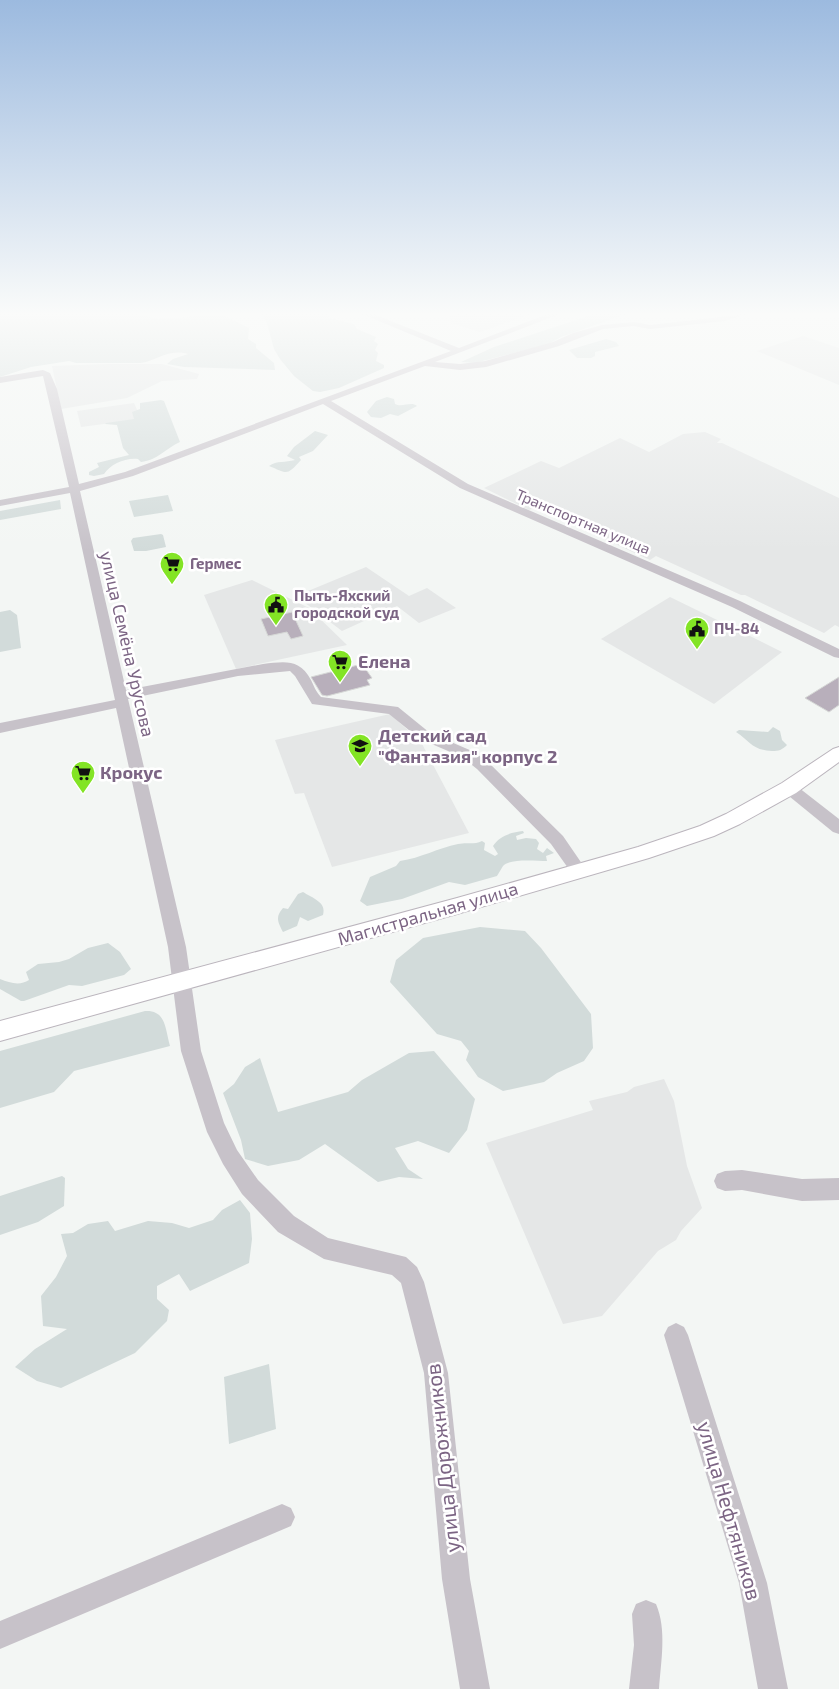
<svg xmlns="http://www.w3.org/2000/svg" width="839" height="1689" font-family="'Exo 2',sans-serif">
  <rect width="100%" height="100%" fill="#f3f6f4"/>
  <g fill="#e5e7e7">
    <polygon points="451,314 531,314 480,332 451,323 449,319"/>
    <polygon points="803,336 839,348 839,385 757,351"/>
    <polygon points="108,364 162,364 199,374 197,379 162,381 127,398 61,409 52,366"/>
    <polygon points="134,403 141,419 81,427 77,411"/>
    <polygon points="705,432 721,439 717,443 722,443 839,498 839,627 835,625 824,633 745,595 741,595 656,556 650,560 536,507 529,510 484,488 541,461 559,468 620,438 649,452 683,434"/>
    <polygon points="366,567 409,596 427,588 456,608 419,623 397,606 342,631 296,596"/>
    <polygon points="252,580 309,608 347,645 236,669 204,595"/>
    <polygon points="670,597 754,638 782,652 714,704 601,639"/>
    <polygon points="390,714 421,742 469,833 332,867 304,793 295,794 275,740"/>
    <polygon points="664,1079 674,1101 687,1166 702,1208 681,1231 676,1240 658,1251 602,1316 563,1324 486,1143 593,1110 589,1101 627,1092 634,1087"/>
  </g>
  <g fill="#d2dbda">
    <path d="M0,314H136L159,319L216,315L227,317L249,328L248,339L256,344V348L274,363L275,370L184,367L167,364L173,359L188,354C167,348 157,361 140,363H76L69,361L31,367L0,377Z"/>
    <polygon points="261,314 327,314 329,318 354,324 357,329 376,337 374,341 378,344 375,350 378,353 376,361 384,365 384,368 339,388 320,392 313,391 294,376 280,359 274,349 267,323"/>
    <polygon points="594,314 626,314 561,337 549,344 475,363 461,362 494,347"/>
    <polygon points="606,339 616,342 619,346 595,352 595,356 591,358 577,358 569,350"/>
    <path d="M387,397L394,399L395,404C402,408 411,401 417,406L398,416L390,414L381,418L371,417L367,412L376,401Z"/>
    <path d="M161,400L164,401L180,442C166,448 158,460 141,462L138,459C127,457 110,464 104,474L94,476L89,475V472L99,467L97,463L129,455L123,448L117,425L105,424L106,423L134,419L132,412L140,409V403Z"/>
    <path d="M315,431L328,435L313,451L299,457L301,460C286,477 287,473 269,466C277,460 285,463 295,460L287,456L294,447Z"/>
    <polygon points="168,495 173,511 134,517 129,501"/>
    <polygon points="60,500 61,509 0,520 0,511"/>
    <polygon points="161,534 163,535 166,547 146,551 134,551 131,541 133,538"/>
    <polygon points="10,610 17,615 21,648 0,652 0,612"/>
    <path d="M773,727L780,731L782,740L787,745C782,750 779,751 772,751C752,750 751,742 736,732L739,730L768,732Z"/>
    <path d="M523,831L524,833L516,836L517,840L526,838L536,839L539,843L537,849L543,853L547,848L554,853L546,856L547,861C536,861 510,858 503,866C501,869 499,873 497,876L465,885L449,882L402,899L367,906L360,901L370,877L396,866L400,861C421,858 438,848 458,844C467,842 474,845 482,841L485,843L484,850L495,856L498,854L493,846C499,836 512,832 523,831Z"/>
    <path d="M303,892C312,898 327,902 323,915L308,921L300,917L297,926L283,932C278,922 275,917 283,908L288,909L298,894Z"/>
    <polygon points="480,927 525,931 541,948 591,1014 593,1048 584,1061 557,1073 544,1082 503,1091 478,1077 466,1060 469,1051 461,1041 437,1034 390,982 396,960 423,938"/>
    <path d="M108,943L120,952L131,969L124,975L82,986L69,985L24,1001H21L0,989V979C10,983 20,986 29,980L26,972L38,964L59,962L69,959L88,948Z"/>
    <path d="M145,1011C166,1010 165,1028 170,1046L74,1071L54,1092L0,1108V1051Z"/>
    <polygon points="434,1051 475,1099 467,1130 449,1153 418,1141 395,1148 408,1169 423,1179 399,1177 378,1182 325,1144 299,1160 268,1166 245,1159 241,1140 223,1093 234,1084 245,1067 260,1058 278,1112 348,1092 362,1080 409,1053"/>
    <polygon points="62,1176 65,1178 64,1206 38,1222 0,1235 0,1196"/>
    <polygon points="240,1200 250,1213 252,1239 249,1263 190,1291 179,1274 157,1286 157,1299 169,1310 167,1321 135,1353 61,1388 37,1381 15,1367 35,1349 67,1329 43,1326 41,1296 56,1277 67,1256 61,1234 73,1233 88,1224 108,1221 115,1231 148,1221 172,1223 189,1228 213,1220 222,1210"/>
    <polygon points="269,1364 276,1429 229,1444 224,1377"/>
  </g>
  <g fill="#b8afbb" stroke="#d6d8d6">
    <polygon points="292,612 303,636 291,639 287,632 268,636 261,619"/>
    <polygon points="362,664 372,678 367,680 370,685 327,696 322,695 311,677"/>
    <polygon points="839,677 839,705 829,712 805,698"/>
  </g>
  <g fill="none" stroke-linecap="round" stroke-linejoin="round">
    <defs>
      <polygon id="major" points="839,747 839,762 796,793 740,824 714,836 649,858 457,914 0,1041 0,1021 457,898 638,847 700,826 726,814 782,783 833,749"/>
    </defs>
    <use href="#major" stroke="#bbb5bd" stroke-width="2"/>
    <g fill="#c7c2c9" fill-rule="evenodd">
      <path d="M362,314H373L459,348L548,314H560L435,362L460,364L485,361L553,342L573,333L602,325L634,322L650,325L746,314L725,321L650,329L634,326L603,329L559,346L486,367L460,370L425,366L331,401L468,484L740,601L839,649V658L834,657L732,607L460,488L323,404L133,476L80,491L126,690L263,664C284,662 299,658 311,680C314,686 316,692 321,697L398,707L430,733L472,751L487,761L563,836L587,871L585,875L579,877L573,875L551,844L477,769L462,757L420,739L389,714L312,704L295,676L290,671L238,676L128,699L186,947L201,1051L224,1123L237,1150L258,1180L294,1216L328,1238L406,1257L417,1267L424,1282L448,1373L470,1579L490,1689H460L442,1579L424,1373L401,1283L392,1275L324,1259L278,1232L242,1194L223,1164L207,1132L181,1051L168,947L116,708L0,733V723L115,700L70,493L0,506V500L69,487L43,376L0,383V377L43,370L50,373L57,389L79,484L125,472L451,351Z"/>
      <polygon points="789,783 794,784 839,819 839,834 833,832 784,792 781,788 784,784"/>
      <polygon points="742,1170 802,1179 839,1178 839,1200 802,1201 742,1190 725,1191 717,1188 714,1181 717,1174 725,1171"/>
      <polygon points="676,1323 684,1327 688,1335 767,1583 788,1689 758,1689 739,1583 664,1335 668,1327"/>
      <polygon points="282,1504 291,1508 295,1517 291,1526 0,1649 0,1621"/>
      <path d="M646,1600L656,1604C667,1630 661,1661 659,1689H629L634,1645L632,1614L636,1604Z"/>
    </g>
    <use href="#major" fill="#fff" fill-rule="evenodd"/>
  </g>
  <linearGradient id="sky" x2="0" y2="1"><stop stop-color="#9cbadf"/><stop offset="0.57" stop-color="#fafbfa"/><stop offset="1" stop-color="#fafbfa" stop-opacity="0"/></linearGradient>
  <rect width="839" height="551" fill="url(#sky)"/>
  <defs>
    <symbol id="supermarket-pin" viewBox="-11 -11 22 30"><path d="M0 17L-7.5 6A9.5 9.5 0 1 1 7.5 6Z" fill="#83e425" stroke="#fff"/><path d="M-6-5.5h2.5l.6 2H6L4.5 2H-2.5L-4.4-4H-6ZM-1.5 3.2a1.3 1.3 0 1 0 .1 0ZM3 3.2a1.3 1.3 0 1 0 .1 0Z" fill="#111"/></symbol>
    <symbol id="civic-pin" viewBox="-11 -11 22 30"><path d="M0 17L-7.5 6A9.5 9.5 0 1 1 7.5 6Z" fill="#83e425" stroke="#fff"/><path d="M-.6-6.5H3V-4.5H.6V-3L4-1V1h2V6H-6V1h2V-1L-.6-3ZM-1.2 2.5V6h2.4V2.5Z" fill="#111"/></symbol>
    <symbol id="school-pin" viewBox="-11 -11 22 30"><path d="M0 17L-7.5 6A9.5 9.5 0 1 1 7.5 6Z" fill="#83e425" stroke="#fff"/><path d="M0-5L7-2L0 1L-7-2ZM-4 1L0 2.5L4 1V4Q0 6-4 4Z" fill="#111"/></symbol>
  </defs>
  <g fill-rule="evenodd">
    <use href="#supermarket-pin" x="158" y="550" width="28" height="38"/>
    <use href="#civic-pin" x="262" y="591" width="28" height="38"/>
    <use href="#civic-pin" x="683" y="615" width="28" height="38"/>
    <use href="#supermarket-pin" x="326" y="648" width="28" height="38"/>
    <use href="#school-pin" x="346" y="732" width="28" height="38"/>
    <use href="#supermarket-pin" x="69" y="759" width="28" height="38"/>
  </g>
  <g text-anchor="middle" stroke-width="5" stroke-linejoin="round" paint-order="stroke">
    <g font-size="15" fill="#7c6584" stroke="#fff">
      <text transform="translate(583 522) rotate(23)" y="5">Транспортная улица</text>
    </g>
    <g font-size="15" font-weight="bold" fill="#7c6584" stroke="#fff" text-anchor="start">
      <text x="190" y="569">Гермес</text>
      <text x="294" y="601">Пыть-Яхский<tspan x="294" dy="17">городской суд</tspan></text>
      <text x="714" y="634">ПЧ-84</text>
    </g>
    <g font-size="18" fill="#7c6584" stroke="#fff">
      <text transform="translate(127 644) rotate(77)" y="6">улица Семёна Урусова</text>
      <text transform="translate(428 914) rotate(-16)" y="6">Магистральная улица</text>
    </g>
    <g font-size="18" font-weight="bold" fill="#7c6584" stroke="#fff" text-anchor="start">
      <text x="358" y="668">Елена</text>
      <text x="378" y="742">Детский сад<tspan x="378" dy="21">"Фантазия" корпус 2</tspan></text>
      <text x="100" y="779">Крокус</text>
    </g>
    <g font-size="21" fill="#7c6584" stroke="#fff">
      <text transform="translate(443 1458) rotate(-96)" y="7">улица Дорожников</text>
      <text transform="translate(729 1511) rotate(74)" y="7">улица Нефтяников</text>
    </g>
  </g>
</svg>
